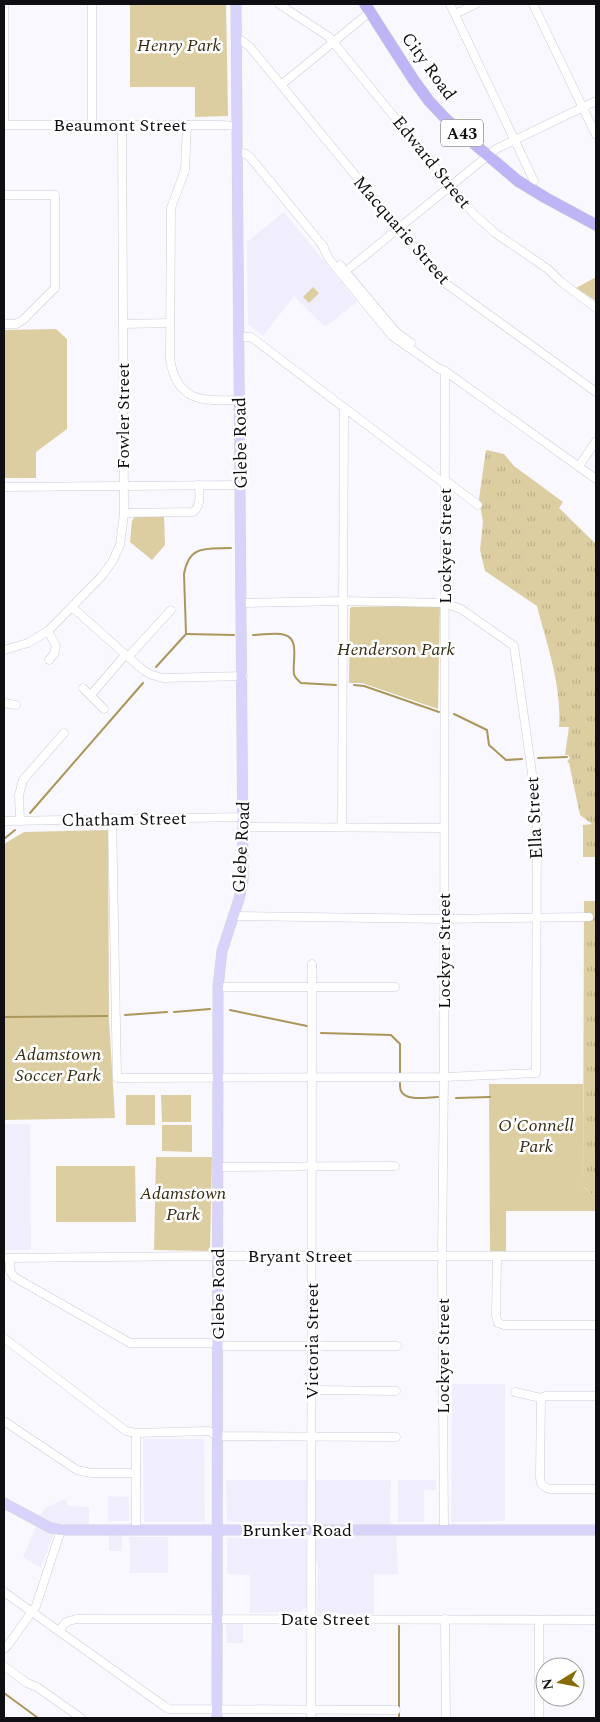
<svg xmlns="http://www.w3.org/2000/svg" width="600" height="1722" font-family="Spectral,serif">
  <defs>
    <pattern id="grass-tufts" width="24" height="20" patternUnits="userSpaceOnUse" patternTransform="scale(1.25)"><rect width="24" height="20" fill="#ddcea2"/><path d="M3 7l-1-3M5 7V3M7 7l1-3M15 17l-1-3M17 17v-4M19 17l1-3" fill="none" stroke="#bcb08b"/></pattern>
  </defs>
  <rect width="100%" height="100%" fill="#f8f8fe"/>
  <g fill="#f0eefc">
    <polygon points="284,212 357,302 325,327 294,296 263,336 248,324 247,242"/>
    <polygon points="4,1124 30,1124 31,1250 4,1250"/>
    <polygon points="452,1384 505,1384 505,1521 451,1522"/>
    <polygon points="143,1439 204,1439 205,1522 144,1522"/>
    <polygon points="226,1480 391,1480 390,1524 396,1525 398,1574 374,1574 374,1614 320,1614 317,1611 318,1566 306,1522 227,1522"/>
    <polygon points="398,1480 436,1480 436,1490 424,1490 424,1522 398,1522"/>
    <polygon points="108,1496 129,1497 129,1521 108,1521"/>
    <polygon points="65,1499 68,1506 89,1507 89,1525 57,1525 41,1568 23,1557 44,1509"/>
    <rect x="109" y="1535" width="13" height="16"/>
    <rect x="130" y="1537" width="38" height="36"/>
    <polygon points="227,1538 306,1538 307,1606 300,1612 250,1613 250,1575 227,1574"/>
    <polygon points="226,1623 243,1623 243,1643 227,1643"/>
  </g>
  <g fill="url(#grass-tufts)">
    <path d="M486,450L504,454L514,466L563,502L559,508L596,544V857H583V825L592,824L580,815L569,763L567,762L570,758L568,755H565L569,727H559C562,686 547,645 537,606L485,571L480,550L483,522L479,499Z"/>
    <polygon points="584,901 596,901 596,1193 591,1194 583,1186"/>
  </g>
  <g fill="#ddcea2">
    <polygon points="130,4 226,4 228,116 195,117 195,87 130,87"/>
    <polygon points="596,277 596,301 576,288"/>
    <polygon points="313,287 319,293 309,303 303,297"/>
    <polygon points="56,329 67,339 67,429 36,452 36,478 4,478 4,330"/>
    <polygon points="135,516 164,516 165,545 152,560 130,542 132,521"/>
    <polygon points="440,605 438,709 362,683 349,683 350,608 352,607"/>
    <polygon points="108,830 109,1020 115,1118 4,1120 4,844 24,832"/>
    <polygon points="489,1084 583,1084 583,1186 591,1194 596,1193 596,1211 506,1211 506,1251 490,1251"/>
    <rect x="126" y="1095" width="29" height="30"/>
    <polygon points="161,1095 191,1095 191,1122 162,1122"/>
    <polygon points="162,1125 192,1125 192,1152 162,1151"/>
    <polygon points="156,1157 212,1157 210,1251 154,1250"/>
    <polygon points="56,1166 135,1166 136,1222 56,1222"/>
  </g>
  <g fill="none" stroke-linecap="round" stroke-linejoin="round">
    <g stroke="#ab975c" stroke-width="2">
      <polyline points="186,634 234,635"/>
      <path d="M253,635C263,635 276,632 285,635C300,639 292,663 294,674C295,678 298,680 301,683L336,685"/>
      <path d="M156,667L186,634L184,574C189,544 207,549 231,548"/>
      <polyline points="354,685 364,686 439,712"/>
      <polyline points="454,714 487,730 489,745 506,760 522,759"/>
      <polyline points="538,758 567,757"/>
      <polyline points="30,813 143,683"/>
      <polyline points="4,839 15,830"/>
      <polyline points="230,1010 307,1026"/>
      <polyline points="174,1012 210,1009"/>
      <polyline points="125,1015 167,1012"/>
      <polyline points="4,1017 107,1016"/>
      <polyline points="321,1033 391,1035 400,1044 400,1073"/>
      <path d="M400,1083C400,1086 400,1089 401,1091C406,1102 429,1097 438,1097"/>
      <polyline points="456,1098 490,1097"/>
      <polyline points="4,1693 38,1718"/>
      <polyline points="399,1718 399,1626"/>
    </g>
    <defs>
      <g id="minor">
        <polyline points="279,4 329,37 473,213 495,233 548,269 560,281 596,308"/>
        <polyline points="450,4 534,181"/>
        <polyline points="533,4 596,135"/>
        <polyline points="455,14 476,4"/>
        <polyline points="236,40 242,41 250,47 441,280 596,392"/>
        <polyline points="281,85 370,12"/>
        <polyline points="4,125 221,125 237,126"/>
        <polyline points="4,125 4,4"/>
        <polyline points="92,125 92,4"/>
        <path d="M187,125L185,170L171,208L170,359C177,403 203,401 240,400"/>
        <polyline points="237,152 246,154 250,157 324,247"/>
        <polyline points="4,195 55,195 55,288 23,320 16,324 4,324"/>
        <polyline points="322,245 329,259 392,336 438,368 445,371 596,479"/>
        <polyline points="340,265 396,332 411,343"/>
        <polyline points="351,267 496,149 596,101"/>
        <polyline points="123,324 170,323"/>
        <polyline points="239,337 251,337 445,484"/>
        <polyline points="579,466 596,441"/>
        <polyline points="445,480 478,505"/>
        <polyline points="4,487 241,485"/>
        <path d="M124,513L193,512C202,506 199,494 199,485"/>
        <polyline points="73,608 143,670 152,675 163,678 243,676"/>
        <polyline points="48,631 56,646 54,654 49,660"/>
        <polyline points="4,650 28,643 48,631 102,576 112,562 120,545 124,513 122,125"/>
        <polyline points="128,657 171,610"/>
        <polyline points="83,688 104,709"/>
        <polyline points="91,695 125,655"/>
        <polyline points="4,703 16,705"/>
        <polyline points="112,818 117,1078 444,1077 536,1073 537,809 514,646 461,609 444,603 343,601 242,603"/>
        <polyline points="4,821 244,817"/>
        <polyline points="20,821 19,795 23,780 64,733"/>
        <polyline points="244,827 444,828"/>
        <polyline points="342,827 344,407"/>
        <polyline points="233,916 443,919 589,917"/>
        <polyline points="218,987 395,987"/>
        <polyline points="219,1167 395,1166"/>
        <polyline points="497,1257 496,1316 498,1323 504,1325 596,1325"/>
        <polyline points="4,1258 211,1256 596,1256"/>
        <polyline points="10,1258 10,1271 14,1277 130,1343 219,1343"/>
        <polyline points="4,1338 126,1431 136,1433 209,1431 218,1436 396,1437"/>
        <polyline points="219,1346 397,1346"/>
        <polyline points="312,1390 396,1391"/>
        <polyline points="515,1392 541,1398"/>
        <path d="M596,1396H546L541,1398L540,1476C540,1484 543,1487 550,1489H596"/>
        <polyline points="4,1421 77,1470 91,1473 136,1473"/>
        <polyline points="136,1433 136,1530"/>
        <polyline points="444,1530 442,1256 444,1077 445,371"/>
        <polyline points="4,1592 164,1706 169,1709 396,1710"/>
        <polyline points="445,1619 446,1718"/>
        <polyline points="539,1620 539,1718"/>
        <polyline points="59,1631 66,1622 76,1619 596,1620"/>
        <polyline points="4,1649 8,1645 36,1606 61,1530"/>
        <polyline points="4,1666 27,1683 37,1687 81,1718"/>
        <polyline points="311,1718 312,964"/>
      </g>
      <g id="major">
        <polyline points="4,1503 51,1528 61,1530 596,1530"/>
        <polyline points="217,1718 218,987 222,951 239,899 243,881 243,859 236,4"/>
      </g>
      <polyline id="highway" points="365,4 413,79 429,101 445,118 479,148 518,181 546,198 596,225"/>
    </defs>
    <use href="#minor" stroke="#cdccda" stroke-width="9"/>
    <use href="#major" stroke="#d4d4d5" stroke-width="11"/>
    <use href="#highway" stroke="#d4d4d5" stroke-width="12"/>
    <use href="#minor" stroke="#fff" stroke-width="8"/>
    <use href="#major" stroke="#d8d3fa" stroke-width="10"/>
    <use href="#highway" stroke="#beb5f6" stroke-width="11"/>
  </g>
  <g text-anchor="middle" stroke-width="5" stroke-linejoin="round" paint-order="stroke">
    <rect fill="#fff" stroke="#57575a" stroke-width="1" x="441" y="119.5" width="42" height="27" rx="4"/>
    <g font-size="16" font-weight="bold" fill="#0f0f13">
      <text x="462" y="139">A43</text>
    </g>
    <g font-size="18" font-style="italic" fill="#352c11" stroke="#fff">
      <text x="179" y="51">Henry Park</text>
      <text x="396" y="655">Henderson Park</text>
      <text x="58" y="1060">Adamstown<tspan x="58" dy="21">Soccer Park</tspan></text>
      <text x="536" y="1131">O'Connell<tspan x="536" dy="21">Park</tspan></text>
      <text x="183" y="1199">Adamstown<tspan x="183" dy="21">Park</tspan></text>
    </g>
    <g font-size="18" fill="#0f0f13" stroke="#fff">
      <text transform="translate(429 66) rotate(54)" y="6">City Road</text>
      <text x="120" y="131">Beaumont Street</text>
      <text transform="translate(432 162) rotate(51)" y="6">Edward Street</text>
      <text transform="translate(402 230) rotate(49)" y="6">Macquarie Street</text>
      <text transform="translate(123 416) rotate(-90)" y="6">Fowler Street</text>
      <text transform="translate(240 443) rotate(-91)" y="6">Glebe Road</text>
      <text transform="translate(445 546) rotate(-90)" y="6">Lockyer Street</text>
      <text transform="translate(534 818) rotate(-93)" y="6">Ella Street</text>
      <text transform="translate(124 819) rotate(-1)" y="6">Chatham Street</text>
      <text transform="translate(241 847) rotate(-87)" y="6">Glebe Road</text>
      <text transform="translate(444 951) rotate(-90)" y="6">Lockyer Street</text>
      <text x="300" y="1262">Bryant Street</text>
      <text transform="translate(218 1294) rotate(-90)" y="6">Glebe Road</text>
      <text transform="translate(312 1341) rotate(-90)" y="6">Victoria Street</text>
      <text transform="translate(443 1356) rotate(-90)" y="6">Lockyer Street</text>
      <text x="297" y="1536">Brunker Road</text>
      <text x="325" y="1625">Date Street</text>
    </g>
  </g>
  <rect width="600" height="1722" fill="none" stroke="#0f0f13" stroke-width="10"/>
  <g transform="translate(560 1682) rotate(260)"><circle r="24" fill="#ffffff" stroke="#9f9fa1"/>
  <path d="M0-4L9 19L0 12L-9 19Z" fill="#866c08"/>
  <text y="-8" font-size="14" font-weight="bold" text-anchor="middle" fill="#0f0f13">N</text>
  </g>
</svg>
